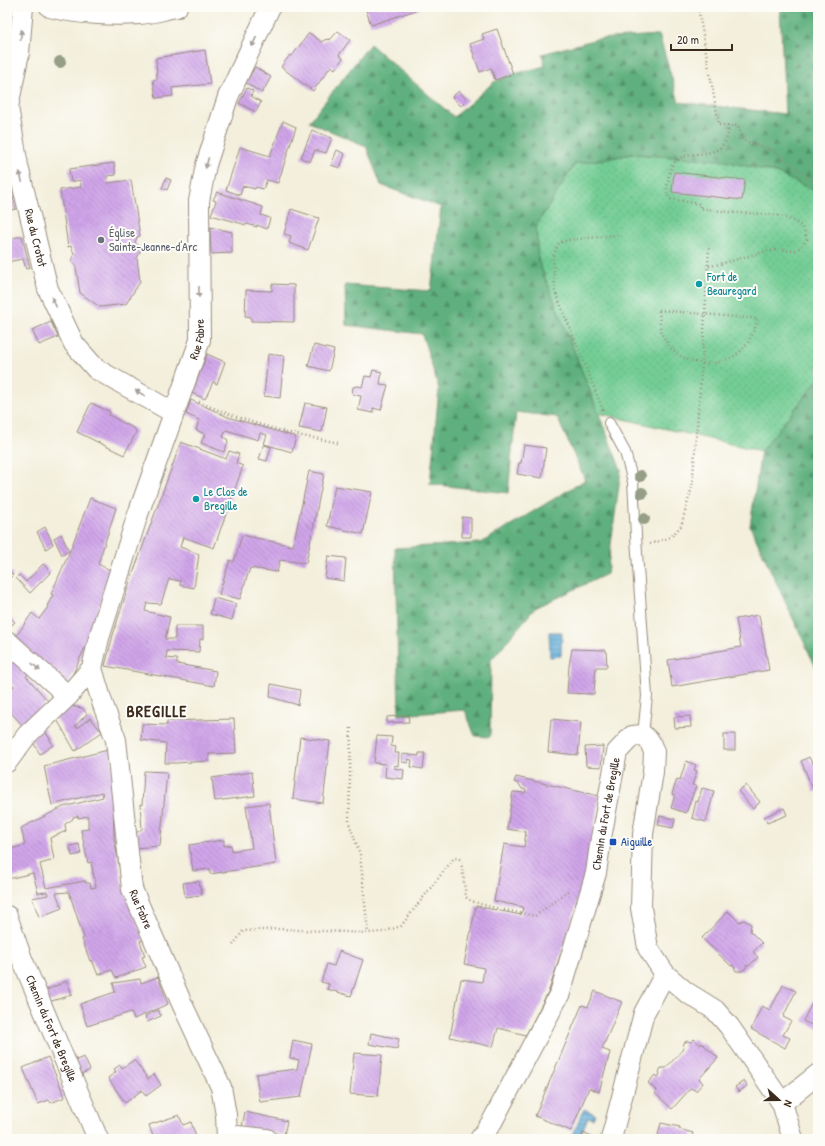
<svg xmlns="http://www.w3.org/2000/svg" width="825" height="1146" font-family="'Patrick Hand',sans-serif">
  <defs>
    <pattern id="grass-dots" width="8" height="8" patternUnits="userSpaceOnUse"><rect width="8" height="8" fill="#73cd94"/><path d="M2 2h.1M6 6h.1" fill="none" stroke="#64b07f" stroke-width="1.8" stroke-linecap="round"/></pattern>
    <pattern id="forest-firs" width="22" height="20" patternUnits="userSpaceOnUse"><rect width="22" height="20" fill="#5eb07e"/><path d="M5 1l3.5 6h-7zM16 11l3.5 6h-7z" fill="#4f8f67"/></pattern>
    <pattern id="water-rules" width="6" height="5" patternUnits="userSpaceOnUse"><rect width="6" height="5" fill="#61aeda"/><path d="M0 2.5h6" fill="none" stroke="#518eb0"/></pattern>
    <pattern id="building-back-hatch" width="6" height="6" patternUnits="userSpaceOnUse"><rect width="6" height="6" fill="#d0a5ea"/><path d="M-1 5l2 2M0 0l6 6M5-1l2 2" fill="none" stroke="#aa87bd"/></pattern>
  </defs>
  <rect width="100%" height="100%" fill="#fdfcf7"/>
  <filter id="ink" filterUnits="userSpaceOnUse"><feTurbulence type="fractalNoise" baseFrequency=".025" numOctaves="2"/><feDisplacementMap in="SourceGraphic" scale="8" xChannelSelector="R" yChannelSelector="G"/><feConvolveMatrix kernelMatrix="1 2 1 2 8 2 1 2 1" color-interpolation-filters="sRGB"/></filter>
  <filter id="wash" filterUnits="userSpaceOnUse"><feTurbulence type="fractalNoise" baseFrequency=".012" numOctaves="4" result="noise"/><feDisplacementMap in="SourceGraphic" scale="16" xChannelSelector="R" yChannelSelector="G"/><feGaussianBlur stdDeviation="0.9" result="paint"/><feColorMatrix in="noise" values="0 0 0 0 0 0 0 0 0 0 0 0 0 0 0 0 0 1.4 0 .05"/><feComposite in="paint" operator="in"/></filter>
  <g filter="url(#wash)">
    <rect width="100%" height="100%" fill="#f3efdc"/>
    <polygon fill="url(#grass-dots)" stroke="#577c59" points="633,154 720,160 774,172 818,192 818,380 761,451 598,413 538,260 536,226 575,164"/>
    <g fill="url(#forest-firs)" stroke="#4c6d4e">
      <polygon points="780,7 818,7 818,192 774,172 720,160 633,154 575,164 536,226 538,260 621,470 607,574 535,608 491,660 490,737 475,736 465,710 399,715 395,548 481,543 585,480 557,417 516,412 508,493 430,484 439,389 422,334 346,325 345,285 431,291 441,207 381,185 366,146 309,122 370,44 454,117 494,82 514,74 545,66 542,54 597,39 659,35 679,102 785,114"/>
      <polygon points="818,380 818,672 750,526 761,451"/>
    </g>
    <g fill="url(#water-rules)" stroke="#4e6c7c">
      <polygon points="549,632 562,632 561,656 550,657"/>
      <polygon points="584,1109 595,1114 593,1119 588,1117 579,1139 571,1139"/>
    </g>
    <g id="blocks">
      <g fill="url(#building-back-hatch)" fill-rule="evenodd">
        <polygon points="365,7 418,7 419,9 371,25"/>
        <polygon points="497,29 513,74 495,80 491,68 480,72 470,44 484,39 482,34"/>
        <polygon points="338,31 350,40 339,55 343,58 335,69 331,66 313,91 281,67 290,55 292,56 309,33 322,42 324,40 329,39 330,40"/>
        <polygon points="205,50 210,84 172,88 173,96 156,98 153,80 157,79 156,58"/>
        <polygon points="255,67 271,77 262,93 246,83"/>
        <polygon points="247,88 253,91 251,96 261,102 256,112 239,103"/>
        <polygon points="459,91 467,100 461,106 452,97"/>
        <polygon points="283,121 296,127 278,183 267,180 263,189 256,187 255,189 243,186 240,195 226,190 240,147 270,156"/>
        <polygon points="312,130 332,138 326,153 315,150 310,162 301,158"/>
        <polygon points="337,150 345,154 340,168 331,165"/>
        <polygon points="114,163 116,175 107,176 108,183 131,180 140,236 137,237 135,243 141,250 137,258 140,282 126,304 100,307 80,293 76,267 71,261 74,254 71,246 68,247 60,190 81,187 80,180 71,182 69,169"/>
        <polygon points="674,172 745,180 742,200 672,192"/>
        <polygon points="166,178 171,180 167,190 162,188"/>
        <polygon points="7,185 10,185 16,209 7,211"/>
        <polygon points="217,192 263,207 261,215 270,218 267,229 257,225 257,227 247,224 246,225 236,222 211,215 216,201 213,200"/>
        <polygon points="291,209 319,218 308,250 289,243 291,236 284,234"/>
        <polygon points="210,227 232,232 232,253 211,254"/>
        <polygon points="22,236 30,268 26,269 23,259 7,262 7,239"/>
        <polygon points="272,284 294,285 294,322 251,321 251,317 245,316 246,290 272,291"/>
        <polygon points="51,322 58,337 39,345 32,330"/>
        <polygon points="314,345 334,350 329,371 308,366"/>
        <polygon points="207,354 225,362 217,384 213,382 205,399 192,393"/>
        <polygon points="268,354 284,356 280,398 264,396"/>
        <polygon points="373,370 382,372 380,384 388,385 381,410 373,408 373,413 358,410 361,396 355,395 352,393 353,387 358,386 362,387 365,376 371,377"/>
        <polygon points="191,400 228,417 296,437 292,452 264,444 267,435 260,433 258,440 226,430 223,437 227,439 228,442 224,452 201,443 205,434 196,430 199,420 186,414"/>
        <polygon points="91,403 110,412 109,415 135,429 136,433 124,455 77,432"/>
        <polygon points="305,403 327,407 322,432 299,428"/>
        <polygon points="181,442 226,459 229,451 239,454 236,463 243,466 214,548 183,537 180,547 199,554 194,588 180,585 181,581 169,579 161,604 147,603 145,611 170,617 165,639 175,639 175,626 203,626 203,639 200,639 199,652 167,651 166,658 177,659 177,664 216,671 214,686 105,666 113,635 128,587"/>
        <polygon points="264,445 271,447 267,461 259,459"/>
        <polygon points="524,445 546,448 542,478 517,474 519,463 521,463"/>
        <polygon points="309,471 324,474 306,563 280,560 277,572 250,568 240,599 219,594 230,560 234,562 242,535 293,546"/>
        <polygon points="335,486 372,492 363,534 327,526"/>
        <polygon points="90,498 116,508 98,564 110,570 92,632 67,687 13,641 32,613 39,619 48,607 47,606 53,595 51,594 70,551"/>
        <polygon points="462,517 471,518 471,537 462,537"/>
        <polygon points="45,527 53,544 46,549 37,532"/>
        <polygon points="61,534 69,551 62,555 54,538"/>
        <polygon points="328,556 346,558 344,581 325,578"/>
        <polygon points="43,564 51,572 30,593 16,578 19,575 26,582"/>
        <polygon points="7,568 13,575 7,581"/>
        <polygon points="214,598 236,604 232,620 210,614"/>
        <polygon points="7,615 15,622 12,625 9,624 7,627"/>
        <polygon points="759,615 769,670 672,687 668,660 741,647 736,619"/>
        <polygon points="7,645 35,669 26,676 48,701 23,726 7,708 7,692 14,686 7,679"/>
        <polygon points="572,649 606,650 607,667 596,667 594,694 567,693 569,666"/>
        <polygon points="271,684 300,690 298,705 270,697"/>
        <polygon points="66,705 82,708 87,714 75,726 77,728 90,718 102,732 75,751 55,716"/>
        <polygon points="408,715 409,722 387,723 387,717"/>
        <polygon points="690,716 691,727 675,728 674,717"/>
        <polygon points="234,719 236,753 209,754 209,761 176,763 165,763 166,743 141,740 142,724 167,725 167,721"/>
        <polygon points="551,719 581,722 578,755 548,752"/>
        <polygon points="43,727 53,745 40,754 31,739"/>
        <rect x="724" y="734" width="11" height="16"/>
        <polygon points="377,736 392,737 391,746 396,747 395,753 399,753 398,766 394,765 394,768 404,770 403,779 385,777 386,764 374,763"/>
        <polygon points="300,737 330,741 323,803 293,799"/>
        <polygon points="603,746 601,767 586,766 585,747"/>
        <path d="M112,749L114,837L122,882L144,940L140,941L145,956L142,957L146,967L116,978L112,970L98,975L92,960L90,961L82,939L84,938L69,892L56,893L62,908L39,917L32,898L48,895L47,892L38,893L33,873L8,879L7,876V850L25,845L21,828L63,807L103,797L102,792L52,805L44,766ZM78,816V818L88,816V829L81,830L88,863L91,862L96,887L91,888L90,883H86L85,881L46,888L40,864L54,860L50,838L66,831L65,824L73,819V817Z"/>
        <polygon points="419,753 425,753 423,769 411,767 412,760 408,759 408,763 402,762 402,754 419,756"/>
        <polygon points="809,757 812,763 818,760 818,791 814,792 801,761"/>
        <polygon points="686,761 696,765 694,770 697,771 692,785 696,786 686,813 671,808 675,795 672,794 677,779 680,780"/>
        <polygon points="144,771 167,772 160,846 134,848 136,833 142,829 140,804 142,805"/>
        <polygon points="252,772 255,796 215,801 212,778"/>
        <polygon points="516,777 599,796 587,873 549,990 526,1035 498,1028 493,1047 450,1037 461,979 482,982 484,968 464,964 476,906 521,915 523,907 494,901 504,844 524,847 526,832 507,829 513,792 525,793 526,790 522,789 519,784 514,782"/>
        <polygon points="746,785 760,802 753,809 738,791"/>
        <polygon points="702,788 714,791 706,822 692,818 696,801 698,802"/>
        <polygon points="269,803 276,864 210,874 210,869 193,871 189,845 224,840 224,846 231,845 232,851 252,848 246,806"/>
        <polygon points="784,808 787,815 767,823 764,817"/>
        <polygon points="660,816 675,819 673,828 658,825"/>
        <polygon points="79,844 81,854 72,856 70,846"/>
        <polygon points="199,881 202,895 185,897 183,883"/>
        <polygon points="728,911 739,922 744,920 748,922 751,924 750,931 762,943 753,952 758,957 749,966 747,965 745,969 742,971 736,971 733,965 731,966 702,938"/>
        <polygon points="339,951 363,960 351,996 327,989 329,984 321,982 327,964 334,966"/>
        <polygon points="158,977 168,1004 134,1019 131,1012 87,1026 80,1004 115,992 113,983 140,979 141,983"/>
        <polygon points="67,981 72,995 48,1002 44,991"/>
        <polygon points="783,985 796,991 783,1017 791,1021 783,1035 790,1038 785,1048 751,1029 762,1006 770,1010"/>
        <polygon points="595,991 622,1002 602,1049 610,1052 599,1092 589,1088 571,1131 535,1116 582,1005 588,1007"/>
        <polygon points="815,997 818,999 818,1028 803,1021"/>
        <polygon points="158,1010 161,1016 147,1022 145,1016"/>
        <polygon points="371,1033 399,1039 397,1049 369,1044"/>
        <polygon points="694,1039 701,1045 702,1043 718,1058 699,1079 703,1083 696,1091 691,1088 672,1109 655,1093 657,1091 648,1083 655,1075 658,1077 660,1074 659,1072 661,1068 666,1068 684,1048 683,1045 685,1042 687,1041 691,1042"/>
        <polygon points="293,1040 312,1044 301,1097 260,1102 256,1074 297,1069 299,1060 290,1058"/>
        <polygon points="354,1053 382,1055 378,1096 350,1094"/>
        <polygon points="48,1057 65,1097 51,1103 49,1100 38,1104 23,1068"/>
        <polygon points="84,1057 90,1070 79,1075 73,1061"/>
        <polygon points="134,1060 148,1079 154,1074 161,1085 146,1096 142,1090 125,1103 108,1078 116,1072 114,1069 120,1065 122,1068"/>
        <polygon points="744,1081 747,1086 739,1092 735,1087"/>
        <polygon points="245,1112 287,1121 284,1135 242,1127"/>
        <polygon points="179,1115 183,1125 191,1122 197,1139 154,1139 149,1125"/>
        <polygon points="661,1123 680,1127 679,1129 693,1133 691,1139 657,1139"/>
        <polygon points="583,1133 596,1139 581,1139"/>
      </g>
    </g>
  </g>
  <g filter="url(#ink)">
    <use href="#blocks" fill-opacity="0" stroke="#978c7d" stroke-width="1"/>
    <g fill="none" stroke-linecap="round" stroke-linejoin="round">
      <defs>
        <polyline id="lane" points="609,423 625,452 633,482 637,553 647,696 643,735"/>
        <g id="street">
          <path id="s1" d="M23,7L19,53L8,107L18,166L48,289L74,344L96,369L174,413"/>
          <path d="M50,7C75,14 114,16 140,14C153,13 165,9 177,7"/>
          <polyline points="7,641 68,696"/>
          <path id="s2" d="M92,668L102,702L116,740L132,889L183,1006L221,1087L226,1115L227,1139"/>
          <path id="s3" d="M7,762L27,735L68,696L92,668L99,638L137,517L200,340L199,201L206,165L228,97L270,7"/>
          <path id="s4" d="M7,916L22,959L98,1139"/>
          <polyline points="782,1103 818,1074"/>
          <polyline points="227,1135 267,1139"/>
          <path id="s5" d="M480,1139L492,1122L560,993L596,873L601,838L617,752L632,736L643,735L650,742L654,752L653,772L643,834L641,908L648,948L665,974L686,992L715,1010L729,1026L782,1103L793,1139"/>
          <polyline points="611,1139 644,1013 665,974"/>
        </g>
      </defs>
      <use href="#lane" stroke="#978c7d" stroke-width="12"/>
      <use href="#street" stroke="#978c7d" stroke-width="22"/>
      <g stroke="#978c7d" stroke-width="2.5" stroke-dasharray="1 3" stroke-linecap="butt">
        <polyline points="698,7 719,125 738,126 742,140 774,151 818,185"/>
        <path d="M709,266C731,263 752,253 775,250C782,249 790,252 796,250C802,247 804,243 807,239C803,212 761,214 740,213C727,212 713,210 700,208V204L670,199C666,193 667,188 668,181C669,175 670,168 674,163C692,144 727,167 729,125"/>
        <path d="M659,310L758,319C754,331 749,345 738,353C716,371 679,365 665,340C659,331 660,320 659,310Z"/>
        <path d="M199,402C231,416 268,428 302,436C314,438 326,440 338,443"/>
        <polyline points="603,410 555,291 553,256 559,243 568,240 618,235"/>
        <polyline points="650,544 671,537 681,526 692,487 702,364 709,247"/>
        <polyline points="351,728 349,823 360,854 368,933"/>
        <path d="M233,945L243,931L279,929L368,933L383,932L401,926L454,858H458L461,860L466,897C471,905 523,913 535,916L569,890"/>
      </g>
      <use href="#lane" stroke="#fff" stroke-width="10"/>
      <use href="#street" stroke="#fff" stroke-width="20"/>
    </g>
    <g fill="#979e87">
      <circle cx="60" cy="62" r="6"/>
      <circle cx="640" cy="476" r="6"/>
      <circle cx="642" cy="493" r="6"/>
      <circle cx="644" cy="519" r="6"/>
    </g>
    <defs><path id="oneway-solid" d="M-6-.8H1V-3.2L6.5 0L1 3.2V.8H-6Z"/></defs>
    <g fill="#a79f9a">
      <use href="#oneway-solid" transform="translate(21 35) rotate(-85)"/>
      <use href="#oneway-solid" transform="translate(254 42) rotate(115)"/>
      <use href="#oneway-solid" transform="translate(207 163) rotate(105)"/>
      <use href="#oneway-solid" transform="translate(21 177) rotate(-104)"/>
      <use href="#oneway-solid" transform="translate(199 292) rotate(90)"/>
      <use href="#oneway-solid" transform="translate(54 302) rotate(-115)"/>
      <use href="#oneway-solid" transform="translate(140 393) rotate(-151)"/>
      <use href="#oneway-solid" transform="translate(36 667) rotate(42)"/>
    </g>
  </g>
  <circle fill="#6b7280" stroke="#fdfcf7" stroke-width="1.5" cx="101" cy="240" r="4"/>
  <g fill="#0f9aa8" stroke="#fdfcf7" stroke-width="1.5">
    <circle cx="699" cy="284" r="4"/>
    <circle cx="196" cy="499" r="4"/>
  </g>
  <rect fill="#1a4fb4" stroke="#fdfcf7" stroke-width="1.5" x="609" y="838" width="8" height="8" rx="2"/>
  <g text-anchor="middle" stroke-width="4" stroke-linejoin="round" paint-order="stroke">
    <g font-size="12" fill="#5b616d" stroke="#fdfcf7" text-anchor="start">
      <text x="109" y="237">Église<tspan x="109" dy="14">Sainte-Jeanne-d'Arc</tspan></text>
    </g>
    <g font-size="12" fill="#3b2a1e" stroke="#fdfcf7">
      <text dy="4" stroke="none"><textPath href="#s1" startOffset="235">Rue du Crotot</textPath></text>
      <text dy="4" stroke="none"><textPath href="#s3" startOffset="473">Rue Fabre</textPath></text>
      <text dy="4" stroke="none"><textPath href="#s5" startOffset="352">Chemin du Fort de Bregille</textPath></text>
      <text dy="4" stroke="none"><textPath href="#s2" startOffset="248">Rue Fabre</textPath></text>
      <text dy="4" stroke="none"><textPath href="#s4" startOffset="121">Chemin du Fort de Bregille</textPath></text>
    </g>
    <g font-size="12" fill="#0d838f" stroke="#fdfcf7" text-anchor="start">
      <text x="707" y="281">Fort de<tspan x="707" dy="14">Beauregard</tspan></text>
      <text x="204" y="496">Le Clos de<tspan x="204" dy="14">Bregille</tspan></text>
    </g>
    <g font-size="12" fill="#164399" stroke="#fdfcf7" text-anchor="start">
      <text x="621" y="846">Aiguille</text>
    </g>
    <g font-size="16" font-weight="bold" letter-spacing="1" fill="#3b2a1e" stroke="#fdfcf7">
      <text x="157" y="717">BREGILLE</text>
    </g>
  </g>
  <rect width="825" height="1146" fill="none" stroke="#fdfcf7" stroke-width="24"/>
  <g transform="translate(779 1100) rotate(111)" stroke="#fdfcf7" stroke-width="3" paint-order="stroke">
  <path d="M0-3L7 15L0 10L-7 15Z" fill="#3b2a1e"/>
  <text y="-6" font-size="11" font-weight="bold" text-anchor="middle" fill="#3b2a1e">N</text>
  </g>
  <path d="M671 44v6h61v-6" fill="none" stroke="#3b2a1e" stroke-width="2"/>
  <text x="677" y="44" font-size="12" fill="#3b2a1e" stroke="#fdfcf7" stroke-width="3" paint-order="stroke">20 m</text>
</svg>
